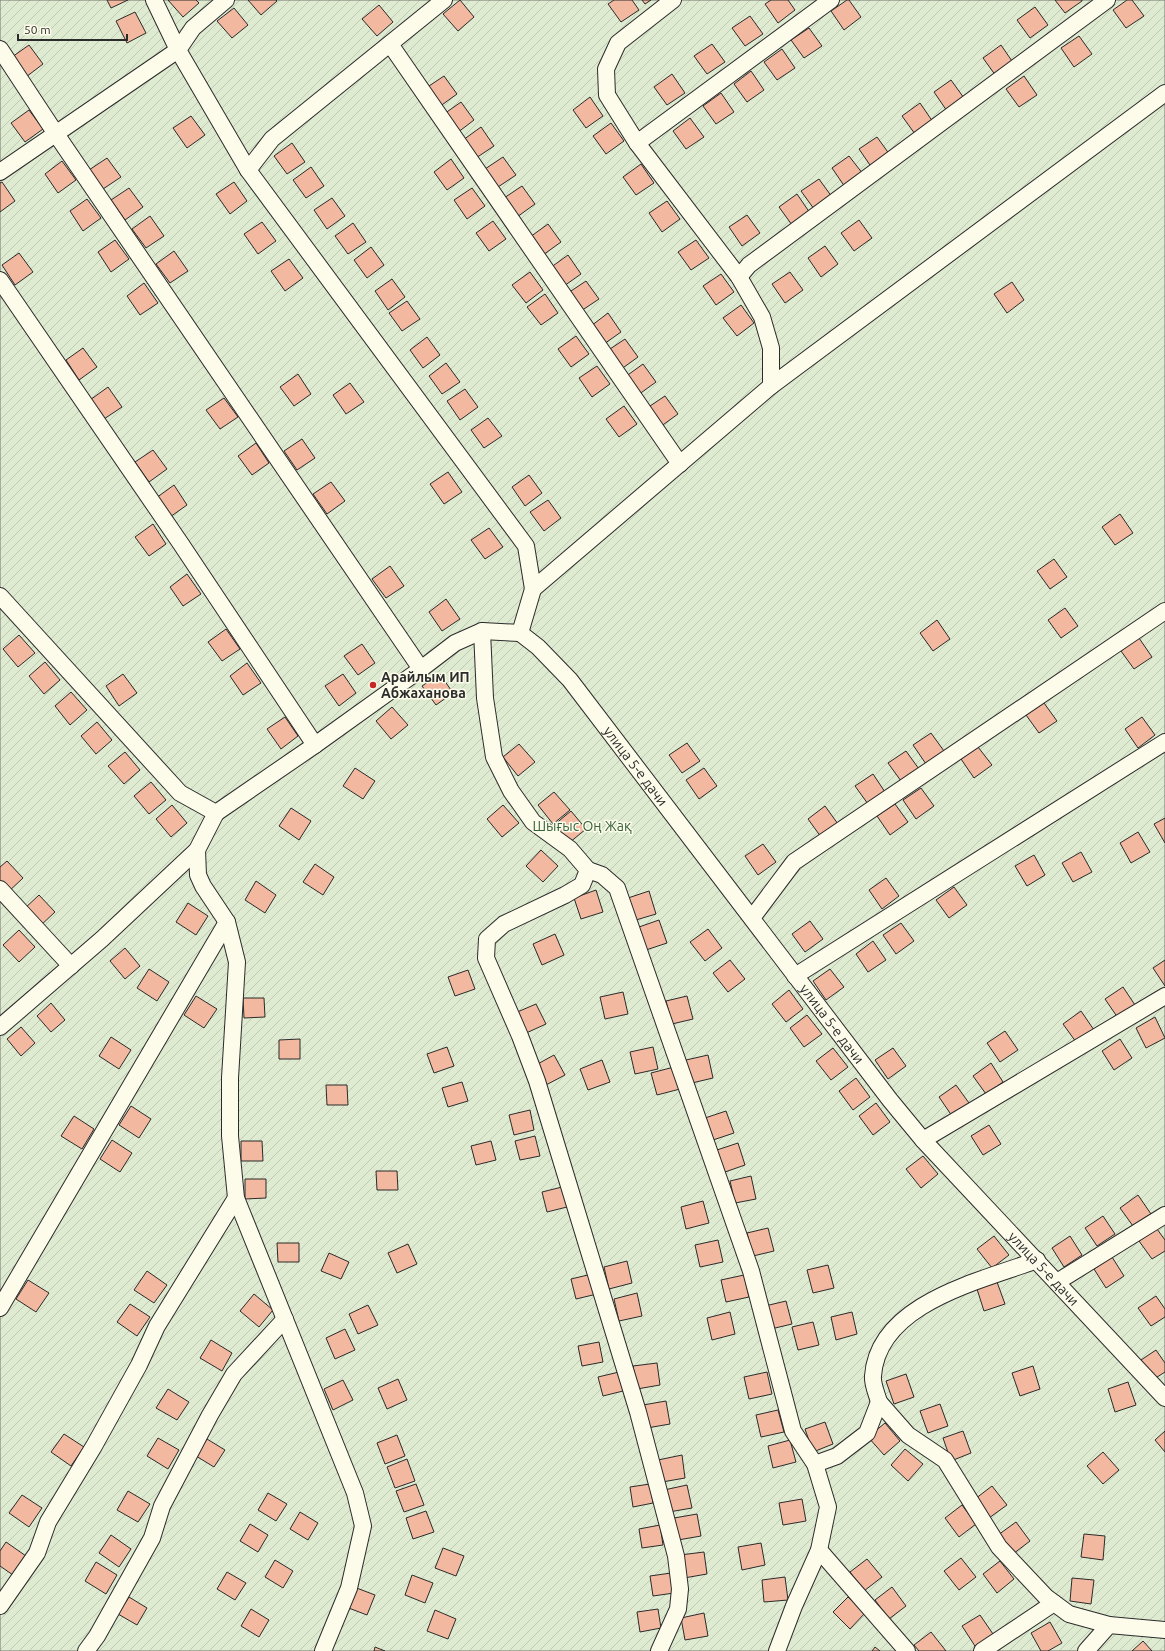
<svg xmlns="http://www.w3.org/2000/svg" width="1165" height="1651" font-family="Ubuntu,sans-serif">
  <defs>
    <pattern id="garden-furrows" width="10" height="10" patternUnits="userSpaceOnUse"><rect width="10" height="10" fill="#deebd1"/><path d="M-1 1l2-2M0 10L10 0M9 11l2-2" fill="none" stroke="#bfcab4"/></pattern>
  </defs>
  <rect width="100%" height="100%" fill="#fdfbea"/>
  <rect fill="url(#garden-furrows)" stroke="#74746e" x="0" y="0" width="1165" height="1651"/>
  <g fill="#f2b8a0" stroke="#2b2b2b">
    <polygon points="107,0 128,0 111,8"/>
    <polygon points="168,0 196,0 199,3 183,17"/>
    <polygon points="248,0 276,0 277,1 261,15"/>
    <polygon points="460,0 474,17 458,31 443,14"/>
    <polygon points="614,0 632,0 639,10 621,22 608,4"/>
    <polygon points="642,0 651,0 645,4"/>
    <polygon points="771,0 788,0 795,10 778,23 765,4"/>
    <polygon points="847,0 849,0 861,17 844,30 831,11"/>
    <polygon points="1055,0 1082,0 1082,1 1065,13"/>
    <polygon points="1127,0 1132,0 1144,16 1126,28 1113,10"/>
    <polygon points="379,5 393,22 377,36 362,19"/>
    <polygon points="1035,7 1048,25 1030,38 1017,20"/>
    <polygon points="234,8 248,25 232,38 217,21"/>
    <polygon points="135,12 146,33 127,43 116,21"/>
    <polygon points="750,16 763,34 745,46 732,28"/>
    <polygon points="809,28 822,46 804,58 791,40"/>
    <polygon points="1079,36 1092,54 1074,67 1061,48"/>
    <polygon points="712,44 725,62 707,74 694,56"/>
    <polygon points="29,45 43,64 26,77 12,57"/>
    <polygon points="1001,45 1014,64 996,76 983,58"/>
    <polygon points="782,49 795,68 777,80 764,62"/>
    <polygon points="751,71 764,90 747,102 734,84"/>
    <polygon points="672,74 685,93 667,105 654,87"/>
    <polygon points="444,76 457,94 439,107 426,88"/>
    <polygon points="1024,76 1037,95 1019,107 1006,89"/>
    <polygon points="951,80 964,98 947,111 934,92"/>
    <polygon points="721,93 734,112 716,124 703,106"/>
    <polygon points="590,97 603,116 586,128 573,110"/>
    <polygon points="461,102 474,120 457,133 444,114"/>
    <polygon points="920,103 933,122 915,134 902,116"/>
    <polygon points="29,110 43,129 25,142 11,123"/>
    <polygon points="191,116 205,135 187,148 173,128"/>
    <polygon points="690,118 704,137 686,149 673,131"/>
    <polygon points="611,123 624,141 606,154 593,136"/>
    <polygon points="481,127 494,146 476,158 463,140"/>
    <polygon points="877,137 890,155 872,168 859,149"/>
    <polygon points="292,143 305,162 287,174 274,156"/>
    <polygon points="849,156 863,174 845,187 832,168"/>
    <polygon points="503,157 516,175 498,187 485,169"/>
    <polygon points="107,158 121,177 103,189 89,170"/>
    <polygon points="451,159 464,178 447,190 434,172"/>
    <polygon points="62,161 76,180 58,193 45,174"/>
    <polygon points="641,164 654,183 636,195 623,177"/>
    <polygon points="311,167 324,186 306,198 293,180"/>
    <polygon points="819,179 832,197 814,209 801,191"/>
    <polygon points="2,182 15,201 0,212 0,183"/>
    <polygon points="234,182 247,201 230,214 216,194"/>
    <polygon points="522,186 535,204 517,217 504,198"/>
    <polygon points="129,188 143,207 125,220 111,200"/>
    <polygon points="472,188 485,206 467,219 454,200"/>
    <polygon points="797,194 810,213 792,225 779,207"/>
    <polygon points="332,198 345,216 327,229 314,210"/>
    <polygon points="87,199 101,218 83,231 70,211"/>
    <polygon points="667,201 680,219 662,232 649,213"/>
    <polygon points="747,215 760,233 742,246 729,227"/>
    <polygon points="150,216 164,236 146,248 132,229"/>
    <polygon points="859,220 872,238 854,251 841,233"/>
    <polygon points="493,221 506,239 489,251 476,233"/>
    <polygon points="262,222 276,241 258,254 244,234"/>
    <polygon points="353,223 366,242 348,254 335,236"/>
    <polygon points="548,224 561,242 543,255 530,237"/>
    <polygon points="115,240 129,259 111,272 98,252"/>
    <polygon points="696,240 709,258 691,270 678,252"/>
    <polygon points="825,246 838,264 821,277 808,258"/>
    <polygon points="371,247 384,265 367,278 354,260"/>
    <polygon points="174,251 188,271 170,283 156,264"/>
    <polygon points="19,253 33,272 15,285 2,265"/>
    <polygon points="568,255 581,274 564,286 550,268"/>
    <polygon points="289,259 303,278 285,291 271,271"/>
    <polygon points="530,272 543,290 526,303 512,285"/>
    <polygon points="790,272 803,290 785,303 772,284"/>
    <polygon points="721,274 734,292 716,305 703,286"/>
    <polygon points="392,279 405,297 388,310 375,291"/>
    <polygon points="586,281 599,299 581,311 568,293"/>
    <polygon points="1012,282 1024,300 1007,313 994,294"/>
    <polygon points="144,283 158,303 140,315 127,296"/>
    <polygon points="545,294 558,313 541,325 527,307"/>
    <polygon points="407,301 420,319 402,331 389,313"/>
    <polygon points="741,305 754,323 737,336 723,318"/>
    <polygon points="608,313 621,332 604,344 591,326"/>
    <polygon points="576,336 589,354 571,367 558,349"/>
    <polygon points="427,337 440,355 423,368 410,350"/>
    <polygon points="625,339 638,357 620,370 607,351"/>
    <polygon points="83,348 97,367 79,380 66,360"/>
    <polygon points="446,363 460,382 442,394 429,376"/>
    <polygon points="643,364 656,382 638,395 625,377"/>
    <polygon points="597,366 610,384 592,397 579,378"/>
    <polygon points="298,374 311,394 294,406 280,387"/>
    <polygon points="350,383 364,402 346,414 333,395"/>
    <polygon points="108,387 122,407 104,419 90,400"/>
    <polygon points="465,389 478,407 460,420 447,401"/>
    <polygon points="665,396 678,414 660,427 647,408"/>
    <polygon points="224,398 238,417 220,429 206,410"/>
    <polygon points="624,406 637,424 619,437 606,419"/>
    <polygon points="488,418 502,436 484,448 471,430"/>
    <polygon points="302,439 315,458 297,470 284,451"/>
    <polygon points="256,443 269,463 252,475 238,456"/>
    <polygon points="153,450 167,469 149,482 135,462"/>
    <polygon points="448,472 462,492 444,504 430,484"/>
    <polygon points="529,475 542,493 525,506 512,487"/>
    <polygon points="331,482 345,501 327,514 313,494"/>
    <polygon points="174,485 187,505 170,517 156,498"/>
    <polygon points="548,500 561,518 544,531 530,512"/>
    <polygon points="1120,514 1133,533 1115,545 1102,527"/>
    <polygon points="153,524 166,544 149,556 135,537"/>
    <polygon points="489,528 503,547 485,559 471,540"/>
    <polygon points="1054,559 1067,577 1050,589 1037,571"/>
    <polygon points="390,566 404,586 386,598 372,579"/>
    <polygon points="187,574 201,594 183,606 170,587"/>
    <polygon points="446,599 460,619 442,631 429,612"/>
    <polygon points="1065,608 1078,626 1061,638 1048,620"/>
    <polygon points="937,620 950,639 933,651 920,633"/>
    <polygon points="226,629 240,649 222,661 208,642"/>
    <polygon points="19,635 35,653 18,667 3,649"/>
    <polygon points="1139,638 1152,657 1134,669 1121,651"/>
    <polygon points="362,644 375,663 358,675 344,656"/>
    <polygon points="45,662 60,680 44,694 29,676"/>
    <polygon points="247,663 261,683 243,695 230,676"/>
    <polygon points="123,674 137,693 119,706 106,686"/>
    <polygon points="343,674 356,693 339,706 325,686"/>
    <polygon points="440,674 453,693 436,705 422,686"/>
    <polygon points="71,692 87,710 70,725 55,706"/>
    <polygon points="1044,703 1057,721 1039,733 1026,715"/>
    <polygon points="392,707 408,725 391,739 376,721"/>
    <polygon points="285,717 298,736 281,749 267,729"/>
    <polygon points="1142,717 1155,735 1138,748 1125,729"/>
    <polygon points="97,722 112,740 96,754 81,736"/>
    <polygon points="931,733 944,751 926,764 913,745"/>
    <polygon points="687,743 700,761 682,773 669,755"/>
    <polygon points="519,744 535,762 518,776 503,757"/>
    <polygon points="978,747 992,765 974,778 961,759"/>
    <polygon points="906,751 919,769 901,781 888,763"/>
    <polygon points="125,752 140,770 124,784 108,766"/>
    <polygon points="355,768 375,781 363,799 343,786"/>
    <polygon points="704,768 717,786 699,799 686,780"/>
    <polygon points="873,774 885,792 868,804 855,786"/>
    <polygon points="151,782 166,800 149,814 134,796"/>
    <polygon points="921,788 934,806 916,819 903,800"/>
    <polygon points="554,792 570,810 553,824 538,805"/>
    <polygon points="895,804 908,822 890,835 877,816"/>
    <polygon points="172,805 187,823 171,837 156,819"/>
    <polygon points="503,805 519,823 502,837 487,819"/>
    <polygon points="825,806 838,824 821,837 808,819"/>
    <polygon points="291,808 311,821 299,840 279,826"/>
    <polygon points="571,811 586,829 569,843 554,825"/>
    <polygon points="1165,818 1165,843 1154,824"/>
    <polygon points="1138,832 1150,852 1131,863 1120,843"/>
    <polygon points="763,844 776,862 758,875 745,856"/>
    <polygon points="541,850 558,866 543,882 526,866"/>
    <polygon points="1081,852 1092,872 1073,882 1062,863"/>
    <polygon points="1034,855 1045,875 1027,886 1015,866"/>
    <polygon points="7,861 23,878 7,893 0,885 0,867"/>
    <polygon points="315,864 334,877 323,895 303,882"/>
    <polygon points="886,878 899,896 882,909 869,890"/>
    <polygon points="256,881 276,895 265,913 245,900"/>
    <polygon points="954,887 967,905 949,918 936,900"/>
    <polygon points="596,890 603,912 581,919 574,898"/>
    <polygon points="649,891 656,914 636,920 628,898"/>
    <polygon points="39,895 55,912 39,927 23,910"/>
    <polygon points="188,903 208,916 196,935 176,922"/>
    <polygon points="659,920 667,943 646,950 639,927"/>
    <polygon points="810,921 823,939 805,952 792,934"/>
    <polygon points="901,923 914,941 896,954 883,935"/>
    <polygon points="708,929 722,948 705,961 690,942"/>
    <polygon points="19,930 35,947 19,962 3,945"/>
    <polygon points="555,934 564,955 542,965 533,944"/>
    <polygon points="873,941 886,960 868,972 856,954"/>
    <polygon points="125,948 140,966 125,979 110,961"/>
    <polygon points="730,960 745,979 728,992 713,973"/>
    <polygon points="1165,960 1165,986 1153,968"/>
    <polygon points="149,969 169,982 157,1001 137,988"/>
    <polygon points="830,969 844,987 826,1000 813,981"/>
    <polygon points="468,970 475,989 455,996 448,977"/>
    <polygon points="1123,987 1135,1005 1118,1018 1105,999"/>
    <polygon points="789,990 803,1009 786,1022 772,1004"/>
    <polygon points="623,992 628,1014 605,1019 600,997"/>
    <polygon points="196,996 217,1009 204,1028 184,1015"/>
    <polygon points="687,996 693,1019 672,1024 666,1001"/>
    <polygon points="243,998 264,998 265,1017 244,1018"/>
    <polygon points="51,1003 65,1020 51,1032 37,1016"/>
    <polygon points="536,1004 546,1024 524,1034 515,1013"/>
    <polygon points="1081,1011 1094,1030 1076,1042 1063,1024"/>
    <polygon points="807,1015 822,1034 804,1047 790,1028"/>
    <polygon points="1155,1017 1165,1038 1146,1048 1136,1028"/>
    <polygon points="21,1027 35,1043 21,1056 7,1039"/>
    <polygon points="1005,1031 1018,1050 1000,1062 987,1043"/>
    <polygon points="111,1037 131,1050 119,1069 99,1056"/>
    <polygon points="300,1039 300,1059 279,1059 279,1040"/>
    <polygon points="1120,1039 1132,1058 1114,1070 1102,1051"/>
    <polygon points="447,1047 454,1066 434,1073 427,1054"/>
    <polygon points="653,1047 658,1069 635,1074 630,1052"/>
    <polygon points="833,1048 848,1067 831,1080 816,1061"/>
    <polygon points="893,1048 906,1066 888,1079 875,1060"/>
    <polygon points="554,1055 565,1075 544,1086 534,1066"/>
    <polygon points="708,1055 713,1078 692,1083 686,1060"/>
    <polygon points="602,1060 610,1082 588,1090 580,1069"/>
    <polygon points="991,1063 1003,1082 986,1094 973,1076"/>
    <polygon points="674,1067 680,1089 657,1095 651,1073"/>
    <polygon points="856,1078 870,1097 853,1110 839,1091"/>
    <polygon points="462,1082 468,1101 448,1107 442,1088"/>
    <polygon points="326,1085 347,1085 348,1105 327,1105"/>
    <polygon points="956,1085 969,1103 952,1116 939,1097"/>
    <polygon points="876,1103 890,1122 873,1135 859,1116"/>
    <polygon points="131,1106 151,1119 139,1138 119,1125"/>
    <polygon points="530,1110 534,1130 514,1135 509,1115"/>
    <polygon points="726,1111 734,1133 713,1140 705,1118"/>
    <polygon points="74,1116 94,1129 82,1149 61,1136"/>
    <polygon points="989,1125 1001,1144 983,1155 971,1136"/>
    <polygon points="535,1136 540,1156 520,1160 515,1141"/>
    <polygon points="112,1140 132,1153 120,1172 100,1159"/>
    <polygon points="241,1141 262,1141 263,1161 241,1161"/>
    <polygon points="491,1141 496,1160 476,1165 471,1146"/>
    <polygon points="738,1143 745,1165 725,1172 717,1150"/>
    <polygon points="923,1156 938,1174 921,1188 906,1169"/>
    <polygon points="376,1171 397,1171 398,1190 377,1190"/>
    <polygon points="751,1176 756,1199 735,1203 730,1181"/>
    <polygon points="245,1179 266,1179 266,1198 245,1199"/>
    <polygon points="562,1187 567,1207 547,1212 542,1192"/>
    <polygon points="1138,1195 1151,1214 1133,1226 1120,1208"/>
    <polygon points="703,1201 709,1223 686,1229 681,1207"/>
    <polygon points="1103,1216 1115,1234 1097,1246 1085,1228"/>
    <polygon points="768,1228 774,1251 753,1256 747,1233"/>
    <polygon points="1157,1229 1165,1240 1165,1251 1152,1259 1139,1241"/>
    <polygon points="994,1236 1009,1255 992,1268 977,1249"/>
    <polygon points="1070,1236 1082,1255 1064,1267 1052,1248"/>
    <polygon points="718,1240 723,1262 700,1267 695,1245"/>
    <polygon points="277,1243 299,1243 299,1262 278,1262"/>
    <polygon points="408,1244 417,1264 397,1273 388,1253"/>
    <polygon points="329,1253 349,1262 341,1279 321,1271"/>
    <polygon points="1112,1257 1124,1276 1106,1288 1094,1269"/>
    <polygon points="627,1261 632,1283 609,1289 604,1267"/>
    <polygon points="828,1265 834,1288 813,1293 807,1270"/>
    <polygon points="147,1271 167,1285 154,1303 134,1290"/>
    <polygon points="592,1274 597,1294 576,1299 571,1279"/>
    <polygon points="744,1275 749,1297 726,1302 721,1280"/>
    <polygon points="28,1280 49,1293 36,1312 16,1299"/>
    <polygon points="997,1282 1005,1304 984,1311 977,1289"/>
    <polygon points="637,1293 642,1316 619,1321 614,1299"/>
    <polygon points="254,1294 273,1310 259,1327 240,1311"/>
    <polygon points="1156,1296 1165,1309 1165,1317 1151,1326 1138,1308"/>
    <polygon points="786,1301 792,1324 771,1329 765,1306"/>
    <polygon points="130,1304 150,1317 137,1336 117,1322"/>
    <polygon points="368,1305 378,1325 358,1334 349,1314"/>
    <polygon points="730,1312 735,1334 712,1340 707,1318"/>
    <polygon points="852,1312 857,1334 836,1340 831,1317"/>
    <polygon points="813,1322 819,1345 798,1350 792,1327"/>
    <polygon points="345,1329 355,1350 335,1359 326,1338"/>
    <polygon points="211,1340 232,1353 222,1371 200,1358"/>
    <polygon points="599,1342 603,1362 582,1366 578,1346"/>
    <polygon points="1156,1350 1165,1363 1165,1372 1151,1381 1138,1362"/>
    <polygon points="657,1363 660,1385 637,1389 633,1366"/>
    <polygon points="1033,1366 1040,1389 1020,1396 1012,1373"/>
    <polygon points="619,1372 623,1391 603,1396 598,1377"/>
    <polygon points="767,1372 772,1394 749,1399 744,1377"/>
    <polygon points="906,1374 914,1397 894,1404 886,1381"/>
    <polygon points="398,1379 407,1400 387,1409 378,1388"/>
    <polygon points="343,1380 353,1400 333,1410 324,1389"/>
    <polygon points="1128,1382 1136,1405 1115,1412 1108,1389"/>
    <polygon points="168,1389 189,1402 177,1420 156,1408"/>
    <polygon points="666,1401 670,1424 647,1428 643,1405"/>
    <polygon points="940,1404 948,1426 928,1433 920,1411"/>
    <polygon points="778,1410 784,1432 761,1437 756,1415"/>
    <polygon points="825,1422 833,1444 813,1452 805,1429"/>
    <polygon points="885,1423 900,1441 884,1455 868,1437"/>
    <polygon points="963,1431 971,1453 951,1461 943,1438"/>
    <polygon points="1165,1431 1165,1452 1155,1440"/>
    <polygon points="64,1434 84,1447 71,1466 51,1452"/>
    <polygon points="397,1435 405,1456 385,1464 377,1443"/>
    <polygon points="158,1438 179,1450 168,1469 147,1456"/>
    <polygon points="207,1439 225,1450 214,1467 196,1456"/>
    <polygon points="790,1440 796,1462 773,1468 768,1446"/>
    <polygon points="905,1449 923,1464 908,1481 891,1465"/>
    <polygon points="1103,1452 1119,1470 1103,1484 1087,1466"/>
    <polygon points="682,1455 685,1478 662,1482 658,1460"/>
    <polygon points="407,1459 415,1481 395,1488 387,1467"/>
    <polygon points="416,1484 424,1505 404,1512 396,1491"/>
    <polygon points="650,1484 653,1503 633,1507 630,1487"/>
    <polygon points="687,1485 692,1508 669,1512 664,1490"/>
    <polygon points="992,1486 1007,1505 989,1518 975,1499"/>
    <polygon points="128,1491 150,1504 138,1522 117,1510"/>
    <polygon points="268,1493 287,1504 276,1521 258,1510"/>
    <polygon points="22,1495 42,1508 29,1527 9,1513"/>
    <polygon points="802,1499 806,1521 783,1525 779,1503"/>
    <polygon points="962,1505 976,1524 959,1537 945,1518"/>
    <polygon points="426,1511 434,1532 413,1539 406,1518"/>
    <polygon points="300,1512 318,1523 308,1540 290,1529"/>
    <polygon points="697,1514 701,1536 678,1540 674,1518"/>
    <polygon points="1016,1522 1030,1541 1013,1554 998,1535"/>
    <polygon points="250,1524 268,1535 258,1552 240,1541"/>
    <polygon points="660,1525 663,1545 642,1548 639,1529"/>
    <polygon points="1084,1534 1105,1536 1103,1560 1081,1557"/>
    <polygon points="111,1535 131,1549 119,1567 99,1553"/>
    <polygon points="6,1542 26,1556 13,1575 0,1566 0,1551"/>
    <polygon points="761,1543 765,1565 742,1570 738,1547"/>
    <polygon points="443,1548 464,1556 456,1576 435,1568"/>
    <polygon points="704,1552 707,1574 684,1578 680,1555"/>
    <polygon points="961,1558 976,1577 959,1590 944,1571"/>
    <polygon points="867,1559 882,1577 864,1591 850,1572"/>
    <polygon points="275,1560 293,1571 283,1588 265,1577"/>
    <polygon points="1000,1561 1014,1579 997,1593 983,1574"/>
    <polygon points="96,1562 117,1575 106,1594 85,1581"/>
    <polygon points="227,1572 246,1583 235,1600 217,1589"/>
    <polygon points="671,1573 674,1593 653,1596 650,1576"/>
    <polygon points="412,1575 433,1583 425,1603 405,1595"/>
    <polygon points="785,1577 788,1600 764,1602 762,1580"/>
    <polygon points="1072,1578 1094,1580 1091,1604 1070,1601"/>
    <polygon points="354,1587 375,1595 367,1615 346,1607"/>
    <polygon points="892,1587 906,1606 889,1619 875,1600"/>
    <polygon points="129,1597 147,1608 137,1625 118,1614"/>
    <polygon points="848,1597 865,1613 850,1629 833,1612"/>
    <polygon points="251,1609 269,1620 259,1637 241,1626"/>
    <polygon points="658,1609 661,1628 640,1632 637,1612"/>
    <polygon points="435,1610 456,1619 448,1639 427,1631"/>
    <polygon points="704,1613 708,1636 685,1640 681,1618"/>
    <polygon points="980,1615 993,1634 975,1646 962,1626"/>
    <polygon points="1050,1622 1062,1643 1048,1651 1041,1651 1031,1633"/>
    <polygon points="931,1632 946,1651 919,1651 914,1645"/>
    <polygon points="1143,1641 1152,1651 1132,1651"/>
    <polygon points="375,1647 385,1651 374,1651"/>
    <polygon points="875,1647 880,1651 872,1651"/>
  </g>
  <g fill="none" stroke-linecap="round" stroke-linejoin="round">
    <defs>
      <g id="minor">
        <polyline points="226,0 193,28 178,50 248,170 526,546 533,589 771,386 1165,93"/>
        <polyline points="673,0 618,43 606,69 607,95 637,143 739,277 762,317 771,348 771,386"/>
        <polyline points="390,44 680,464"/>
        <polyline points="0,49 56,134 421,669"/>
        <polyline points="637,143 831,0"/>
        <polyline points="248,170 272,139 444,0"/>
        <polyline points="0,172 178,50 154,0"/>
        <polyline points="739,277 749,265 1107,0"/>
        <polyline points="0,280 181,544 315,745"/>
        <polyline points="0,596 180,793 216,813 315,745 421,669 455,643 482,631 520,633"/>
        <polyline points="482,631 485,698 494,757 511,791 533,822 570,849 588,870 582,885 565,895 504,924 487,939 486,958 520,1036 537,1081 638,1412 676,1556 680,1589 678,1609 659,1651"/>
        <path id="s1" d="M520,633L538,647L570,680L890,1100L923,1140L1165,1398"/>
        <polyline points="520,633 533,589"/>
        <polyline points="197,850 198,875 203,886 227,922 237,962 230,1078 230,1136 236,1198 355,1493 363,1526 349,1588 323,1651"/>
        <polyline points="588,870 602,875 617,888 751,1271 793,1431 815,1464 828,1507 819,1550 794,1606 777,1651"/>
        <polyline points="0,889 71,966"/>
        <polyline points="752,918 794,862 1165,611"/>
        <polyline points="795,976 1165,742"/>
        <polyline points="0,1027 102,939 197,850 216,813"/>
        <polyline points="923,1140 1165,996"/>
        <polyline points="1057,1282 1165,1215"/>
        <polyline points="0,1308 227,922"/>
        <path d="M879,1402C877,1394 872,1384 873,1376C878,1303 981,1281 1037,1260"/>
        <polyline points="815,1464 837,1456 867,1433 879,1402 908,1435 945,1460 999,1547 1046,1597 1069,1614 1109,1625"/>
        <polyline points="819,1550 907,1651"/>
        <polyline points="0,1606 37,1553 48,1522 94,1446 139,1365 157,1326 236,1198"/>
        <polyline points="86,1651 97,1636 152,1538 162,1506 210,1415 234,1374 285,1319"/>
        <polyline points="982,1651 1054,1603"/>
        <polyline points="1086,1651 1109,1625 1165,1630"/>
      </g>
    </defs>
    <use href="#minor" stroke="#2b2b2b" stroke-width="18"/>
    <use href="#minor" stroke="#fdfbea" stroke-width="16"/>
  </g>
  <circle fill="#c62828" stroke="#fdfbea" stroke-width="1.5" cx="373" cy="685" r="4"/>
  <g text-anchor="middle" stroke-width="3" stroke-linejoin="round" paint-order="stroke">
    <g font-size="14" font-weight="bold" fill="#2b2b2b" stroke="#fdfbea" text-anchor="start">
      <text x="381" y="682">Арайлым ИП<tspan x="381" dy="16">Абжаханова</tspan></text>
    </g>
    <g font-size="14" fill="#2b2b2b" stroke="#fdfbea">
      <text dy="5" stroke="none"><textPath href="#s1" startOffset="177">улица 5-е дачи</textPath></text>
      <text dy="5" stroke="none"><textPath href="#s1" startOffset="501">улица 5-е дачи</textPath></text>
      <text dy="5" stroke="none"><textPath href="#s1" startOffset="825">улица 5-е дачи</textPath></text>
    </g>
    <g font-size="14" fill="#34623c" stroke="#fdfbea">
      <text x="582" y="831">Шығыс Оң Жақ</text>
    </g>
  </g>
  <path d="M18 34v6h109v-6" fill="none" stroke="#2b2b2b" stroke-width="2"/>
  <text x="24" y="34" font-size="12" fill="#2b2b2b" stroke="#fdfbea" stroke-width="3" paint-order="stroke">50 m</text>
</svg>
